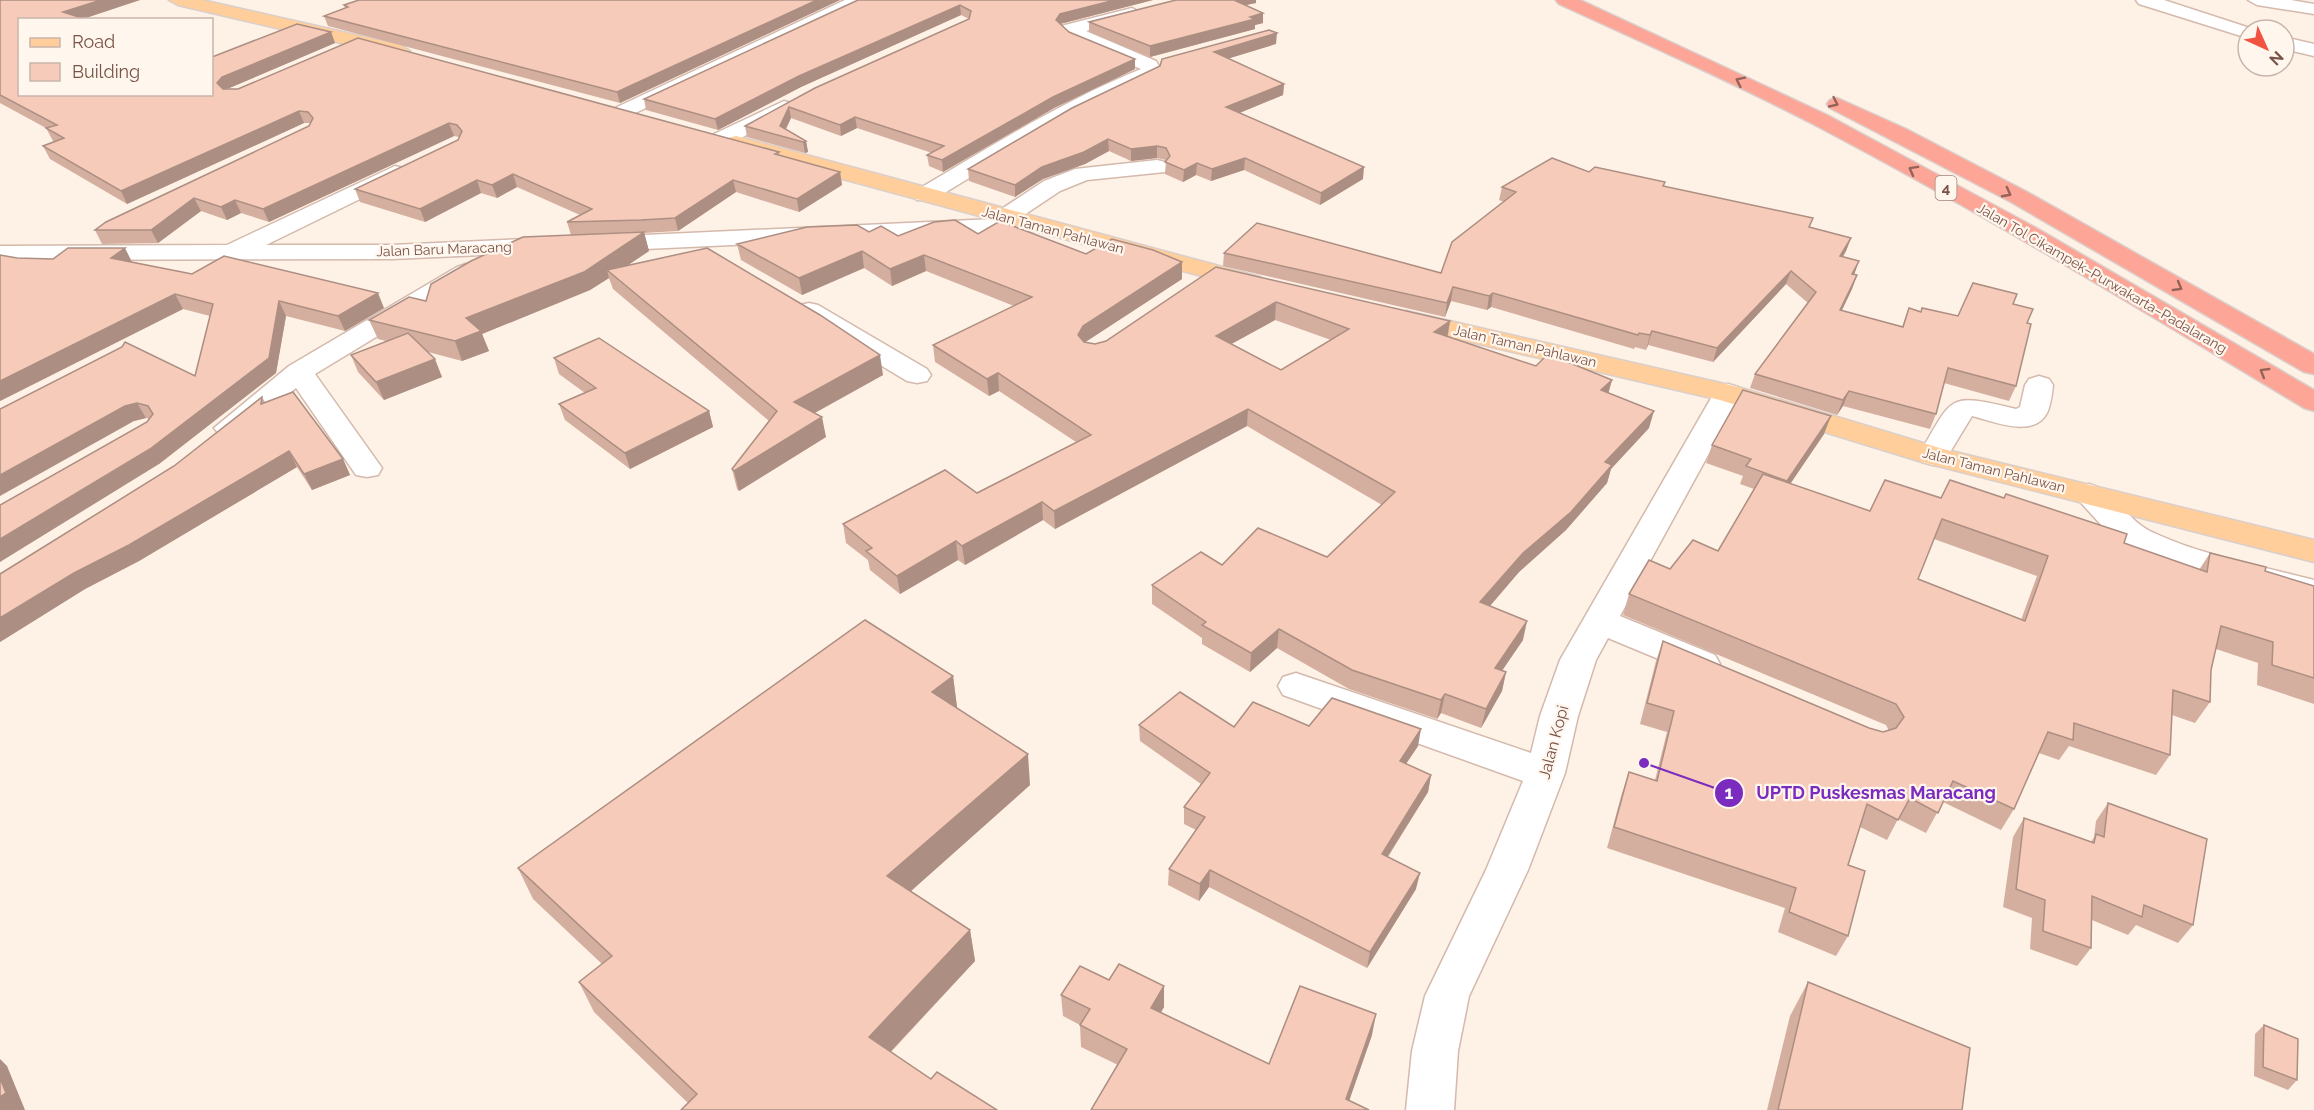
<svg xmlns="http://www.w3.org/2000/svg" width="2314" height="1110" font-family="Raleway,sans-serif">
  <rect width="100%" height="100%" fill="#fef1e5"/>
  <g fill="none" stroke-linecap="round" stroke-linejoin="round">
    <defs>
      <g id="street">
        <polygon points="845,0 869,0 866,4 631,115 617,115 614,111 617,107"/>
        <polygon points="2136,0 2164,0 2256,30 2248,30 2248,38 2241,36 2139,4"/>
        <polygon points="2248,0 2291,0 2314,4 2314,14 2257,5"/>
        <path d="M1132,8L1141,13L1138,17L1086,31L1156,61L1162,71L1159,75C1079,109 1007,155 933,200H917L913,195L917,190C990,147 1062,101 1141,69L1061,34L1059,30L1061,26Z"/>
        <polygon points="2284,37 2314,44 2314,56 2284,49"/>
        <polygon points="784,101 791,103 794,107 791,111 730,144 714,144 711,139 714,134"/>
        <polygon points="1157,160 1165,162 1168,167 1165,172 1087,180 1060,191 1021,217 1040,219 1044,224 1040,229 1032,231 602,251 593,249 590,244 593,239 602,237 994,219 997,212 1044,181 1075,169"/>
        <polygon points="395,166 403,168 406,173 403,178 266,245 392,245 547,238 556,240 559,245 556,250 547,252 392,259 0,260 0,246 227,245"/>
        <polygon points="466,264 475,267 479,272 475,277 315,374 382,468 378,475 367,477 356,475 296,388 239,434 229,437 219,434 214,428 289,366 457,267"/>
        <polygon points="809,303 818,305 927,369 931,375 927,381 917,383 907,381 800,317 796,311 800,305"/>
        <path d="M2039,376L2049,379L2053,385C2052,394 2051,405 2047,413C2033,439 1993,421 1972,416L1944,462L1933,465L1922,462L1918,456C1954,396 1945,392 2016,409L2020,407L2025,385L2029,379Z"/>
        <polygon points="1728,384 1738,387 1742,393 1620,616 1715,655 1720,664 1715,673 1702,677 1608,638 1596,660 1578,716 1565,773 1528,870 1469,996 1458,1051 1454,1110 1406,1110 1412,1051 1425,996 1486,870 1523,781 1283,695 1278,686 1283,677 1296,673 1531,753 1540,716 1560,660 1714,393 1718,387"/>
        <path d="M2089,484C2114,491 2128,522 2154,533C2204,556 2261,566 2314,580V602L2168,563L2131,548L2113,538L2073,494L2078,487Z"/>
      </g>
      <g id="primary">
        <polygon points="169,0 202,0 400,45 410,51 400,57 178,5"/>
        <polygon points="736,136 1260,277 1264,282 1260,287 1251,290 1242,287 728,148 725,143 728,138"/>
        <polygon points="1406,311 1738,387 1943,449 2314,540 2314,562 1922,462 1720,400 1397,325 1393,319 1397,313"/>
      </g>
      <g id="highway">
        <path d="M1556,0H1580L1827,115L2038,229L2314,390V411L2304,408C2142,310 1981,212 1813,124C1730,81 1644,43 1559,4Z"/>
        <polygon points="1837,98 1906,129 2027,192 2314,354 2314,374 2304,372 2011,202 1830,108 1827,104 1830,100"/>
      </g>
    </defs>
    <use href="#street" stroke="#d4b9ac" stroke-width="3"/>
    <use href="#primary" stroke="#dacfcb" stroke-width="3"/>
    <use href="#highway" stroke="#dacfcb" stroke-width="3"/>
    <use href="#street" fill="#fff" fill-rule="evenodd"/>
    <use href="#primary" fill="#ffce9b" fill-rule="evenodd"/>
    <use href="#highway" fill="#fda597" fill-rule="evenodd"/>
  </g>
  <g fill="#d4afa0" fill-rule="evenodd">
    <polygon points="0,0 140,0 84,18 20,20 212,94 331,32 335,43 227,89 779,152 780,156 840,172 842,185 799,212 736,192 678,231 644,233 649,251 627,266 883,375 815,413 826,437 739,491 737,489 732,469 769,421 613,289 609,278 590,290 482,334 489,351 462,361 428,352 442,377 384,400 358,372 351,355 386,341 378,339 369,320 426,301 612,234 571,235 567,222 580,215 517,187 497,198 481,193 425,222 360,202 355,189 458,140 459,137 454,136 269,222 241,213 227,220 201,211 158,243 102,244 95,230 309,126 310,123 304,123 127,204 50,159 43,146 54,142 53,141 46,128 0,103"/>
    <polygon points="840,0 620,103 328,26 324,16 345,8 344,5"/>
    <polygon points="858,0 1153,0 1060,24 1069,32 1135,69 1054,108 943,172 929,166 927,155 932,153 857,128 841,136 791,118 786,129 806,141 808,152 805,153 747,137 745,126 969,19 961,15 801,87 718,130 646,110 644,99"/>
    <polygon points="1176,0 1256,0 1256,3 1246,5 1263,13 1263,23 1255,25 1255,29 1150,57 1089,32 1089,22"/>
    <polygon points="1276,44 1229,58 1284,84 1283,95 1239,113 1363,179 1320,205 1244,170 1211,181 1196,175 1183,182 1165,174 1166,160 1157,158 1131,161 1109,151 1085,164 1043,179 1015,197 969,181 968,169 1160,66"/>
    <polygon points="1589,172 1665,182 1664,186 1810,227 1851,238 1846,251 1843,257 1859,261 1854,274 1857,275 1852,289 1841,311 1902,327 1909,308 1921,311 1958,316 2013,304 2027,323 2016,386 2009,401 1944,383 1936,414 1930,429 1843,406 1837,415 1750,388 1755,374 1808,303 1786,284 1713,362 1648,345 1646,350 1635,347 1634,349 1491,307 1487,310 1451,301 1445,317 1223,266 1224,253 1441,273 1504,202 1499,200 1502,187"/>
    <path d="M869,232L898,236L978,234L1086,254L1182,279L1085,342L1095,344L1106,341L1216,267L1450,321L1448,336L1536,366L1612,380L1608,393L1649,428L1611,469L1607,483L1566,530L1519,572L1490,606L1523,640L1502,670L1506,672L1502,691L1481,728L1441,713L1437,719L1349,689L1277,648L1250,672L1202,644V638L1152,604V585L1222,565L1327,557L1382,505L1247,426L1055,529L1043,520L965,565L958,560L900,594L870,570L868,560L846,543L843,524L977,493L1076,442L999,391L989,396L935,362L933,345L1014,306L926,271L892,286L864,268L802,295L741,260L737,244ZM1275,320L1331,340L1281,370L1231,344Z"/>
    <polygon points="0,255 17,258 132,262 192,274 384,308 345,331 286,316 276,373 159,464 147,422 149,419 146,418 134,421 0,409 195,376 210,316 183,309 0,401"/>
    <polygon points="554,358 709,411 713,427 630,469 565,420 559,404 585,393 559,374"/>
    <polygon points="262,397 265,402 343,459 350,475 312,490 297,467 139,561 85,589 0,642 0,574 174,466"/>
    <path d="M1824,434L1790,484L1870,511L1941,498L2124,543L2199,570L2210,553L2265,571L2314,586V704L2257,685L2258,663L2216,649L2211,670L2210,702L2195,723L2172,715L2170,755L2156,775L2069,746L2059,760L2039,753L2014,809L2001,830L1943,802L1926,833L1898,819L1887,840L1860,827L1848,865V936L1836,956L1778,932L1785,908L1607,848L1622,793L1629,772L1655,780L1667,732L1640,724L1656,661L1663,641L1869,728L1883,732L1889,731L1886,725L1623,615L1629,594L1670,569L1718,551L1754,489L1740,484L1743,476L1706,463L1712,445ZM1934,539L2037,576L2021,620L1918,579Z"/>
    <polygon points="953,676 957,708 1030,785 911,891 970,930 975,961 891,1052 931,1079 997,1110 688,1103 594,1012 579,982 602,964 533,899 518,868"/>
    <polygon points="1139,725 1234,727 1309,726 1418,746 1406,764 1431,775 1428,792 1388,857 1416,889 1367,968 1209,887 1199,901 1168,885 1169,869 1196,830 1184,824 1184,807 1201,784 1140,741"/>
    <polygon points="2108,803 2193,925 2178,943 2136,925 2128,935 2092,920 2091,948 2077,966 2030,949 2032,918 2003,907 2013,837 2024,818 2091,842 2094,837 2096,821"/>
    <polygon points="1109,980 1164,986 1164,1007 1161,1012 1269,1064 1372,1035 1349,1100 1118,1065 1081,1047 1080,1025 1063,1016 1061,995"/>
    <polygon points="1808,982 1962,1110 1767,1110 1790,1016"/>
    <polygon points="2264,1025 2297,1080 2288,1090 2254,1076 2255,1034"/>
  </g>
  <g fill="#ac8e82">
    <polygon points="101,0 140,0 80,20 63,12"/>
    <polygon points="817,0 840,0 620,103 617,92"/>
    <polygon points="1115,0 1153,0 1060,24 1056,20 1060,14"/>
    <polygon points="1230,0 1256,0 1256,3 1230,8"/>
    <polygon points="960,5 961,15 801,87 718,130 715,119 799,76"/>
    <polygon points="1263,13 1263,23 1255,25 1255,29 1150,57 1150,46"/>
    <polygon points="331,32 335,43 227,89 223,95 217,83 222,77"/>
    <polygon points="1277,33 1276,44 1214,63 1214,52"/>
    <polygon points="1135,59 1135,69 1054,108 943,172 942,160 1053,97"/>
    <polygon points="1284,84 1283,95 1225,119 1226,107"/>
    <polygon points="789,107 791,118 782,137 780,126"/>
    <polygon points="299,111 304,123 127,204 121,191"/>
    <polygon points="855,117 857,128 841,136 840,125"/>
    <polygon points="449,123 454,136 269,222 263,209"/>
    <polygon points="1108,139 1109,151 1085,164 1043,179 1015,197 1015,185 1042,167"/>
    <polygon points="806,141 808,152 805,153 803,142"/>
    <polygon points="1157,146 1157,158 1131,161 1131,149"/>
    <polygon points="1245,158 1244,170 1211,181 1212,169"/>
    <polygon points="1197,163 1196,175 1183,182 1184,170"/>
    <polygon points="1364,167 1363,179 1320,205 1321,193"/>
    <polygon points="840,172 842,185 799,212 797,199"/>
    <polygon points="513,174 517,187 497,198 492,185"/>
    <polygon points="477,180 481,193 425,222 420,209"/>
    <polygon points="733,180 736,192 678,231 675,218"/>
    <polygon points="194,198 201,211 158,243 151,230"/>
    <polygon points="235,200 241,213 227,220 221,207"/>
    <polygon points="644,232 649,251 613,275 607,270 609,278 590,290 482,334 489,351 462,361 455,341 466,318"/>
    <polygon points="1851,238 1846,251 1835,270 1840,256"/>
    <polygon points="125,248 132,262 111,258"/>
    <polygon points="862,251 864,268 802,295 799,278"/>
    <polygon points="924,255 926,271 892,286 890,269"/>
    <polygon points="1859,261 1854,275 1852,274"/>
    <polygon points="1182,262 1182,279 1084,343 1078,335 1083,326"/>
    <polygon points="1791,271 1786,284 1713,362 1717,348"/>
    <polygon points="1857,275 1852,289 1835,325 1840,310"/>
    <polygon points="1453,287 1451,301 1445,317 1447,303"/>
    <polygon points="378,293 384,308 345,331 338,316"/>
    <polygon points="1493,293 1491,307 1487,310 1489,296"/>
    <polygon points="175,294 183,309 0,401 0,381"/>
    <polygon points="279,301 286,316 276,373 159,464 0,562 0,539 150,449"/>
    <polygon points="1276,302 1275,320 1215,353 1216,336"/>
    <polygon points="1450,321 1447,338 1434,332"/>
    <polygon points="1652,331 1648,345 1646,350 1650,335"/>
    <polygon points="880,355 883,375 798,422 794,402"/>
    <polygon points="435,359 442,377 384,400 376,382"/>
    <polygon points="998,373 999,391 989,396 987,379"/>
    <polygon points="1612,380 1607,398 1601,390"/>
    <polygon points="1849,391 1843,406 1837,415 1843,400"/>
    <polygon points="137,403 146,418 134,421 0,496 0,475 125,406"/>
    <polygon points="1248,409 1247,426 1055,529 1054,511"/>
    <polygon points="709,411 713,427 630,469 625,453"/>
    <polygon points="1654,411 1649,428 1611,469 1607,483 1566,530 1519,572 1477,621 1480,602 1605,462"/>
    <polygon points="1831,416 1824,434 1780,499 1787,481"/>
    <polygon points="822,417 826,437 739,491 734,471"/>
    <polygon points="289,451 297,467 139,561 85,589 0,642 0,618 74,573"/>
    <polygon points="343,459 350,475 312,490 304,474"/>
    <polygon points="1042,502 1043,520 965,565 962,546"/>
    <polygon points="956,541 958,560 900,594 897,576"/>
    <polygon points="1527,621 1523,640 1491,687 1495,668"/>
    <polygon points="1279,629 1277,648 1250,672 1251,653"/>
    <polygon points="1506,672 1502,691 1481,728 1486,709"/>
    <polygon points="953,676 957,707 937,723 932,692"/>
    <polygon points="1445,694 1441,713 1437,719 1441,700"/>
    <polygon points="1421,729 1418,746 1397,777 1400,761"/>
    <polygon points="1028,754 1030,785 893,907 887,876"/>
    <polygon points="1431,775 1428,792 1379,870 1382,854"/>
    <polygon points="1210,870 1209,887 1199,901 1200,884"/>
    <polygon points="1420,873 1416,889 1367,968 1370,952"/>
    <polygon points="970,930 975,961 876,1067 869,1037"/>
    <polygon points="1164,986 1164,1007 1151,1029 1151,1008"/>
    <polygon points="1376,1014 1372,1035 1346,1110 1346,1099"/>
    <polygon points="0,1059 7,1066 25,1110 0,1110"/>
  </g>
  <g fill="#f6cbba" stroke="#ac8e82" stroke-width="1.5" fill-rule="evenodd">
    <polygon points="0,0 101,0 63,12 88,20 20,20 20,94 212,94 212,57 297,24 331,32 222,77 217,83 223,89 238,89 358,38 779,152 775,154 840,172 797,199 733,180 675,218 641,220 567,222 592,209 513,174 492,185 477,180 420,209 355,189 458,140 462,131 457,125 449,123 263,209 235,200 221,207 194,198 151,230 95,230 106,222 309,126 313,118 308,112 299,111 121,191 43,146 64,138 46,128 57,125 0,95"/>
    <polygon points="359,0 817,0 617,92 324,16 348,7 344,5"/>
    <polygon points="858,0 1115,0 1060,14 1056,20 1069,32 1135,59 1053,97 942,160 927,155 944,146 855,117 840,125 789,107 780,126 806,141 803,142 745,126 815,88 969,19 971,11 960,5 799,76 715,119 644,99"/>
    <polygon points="1176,0 1234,0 1263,13 1250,17 1255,19 1150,46 1089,22"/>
    <polygon points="1269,30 1277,33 1214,52 1284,84 1226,107 1364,167 1321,193 1245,158 1212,169 1197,163 1184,170 1165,162 1170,156 1166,148 1157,146 1131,149 1108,139 1084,152 1042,167 1015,185 968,169 1072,108 1160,66 1162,59"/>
    <polygon points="1552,158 1589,172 1595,167 1665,182 1663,186 1813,218 1809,227 1851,238 1840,256 1859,261 1852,274 1857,275 1840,310 1903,327 1909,308 1921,312 1922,308 1958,316 1973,283 2017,294 2013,304 2033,309 2027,323 2031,324 2016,386 1948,368 1936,414 1849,391 1843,400 1755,374 1816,292 1791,271 1717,348 1652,331 1650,335 1639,333 1638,335 1493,293 1489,296 1453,287 1447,303 1224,253 1257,223 1441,273 1452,242 1516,192 1502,187"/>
    <path d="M955,220L978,234L1000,221L1086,254L1112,239L1153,250L1182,262L1083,326L1078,335L1084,342L1095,344L1106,341L1216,267L1450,321L1434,332L1536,366L1548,354L1612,380L1601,390L1654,411L1605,462L1612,465L1571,512L1523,553L1480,602L1527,621L1495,668L1506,672L1486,709L1445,694L1441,700L1352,670L1279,629L1251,653L1202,625L1206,622L1152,585L1201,552L1222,565L1258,528L1327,557L1395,492L1248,409L1054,511L1042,502L962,546L956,541L897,576L866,551L872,548L843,524L945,470L977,493L1091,435L998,373L987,379L933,345L1032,297L924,255L890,269L862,251L799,278L737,244L807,227L857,225L869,232L881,226L898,236L934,222ZM1276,302L1349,329L1281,370L1216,336Z"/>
    <polygon points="644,232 584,272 466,318 481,331 455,341 369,320 409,297 426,301 431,284 471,261 523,237"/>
    <polygon points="68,248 125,248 111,258 192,274 224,256 378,293 338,316 279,301 269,358 150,449 0,539 0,505 147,422 153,414 148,406 137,403 125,406 0,475 0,409 122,347 125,342 195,376 213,304 175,294 0,381 0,255 17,258 53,259"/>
    <polygon points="707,248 820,315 880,355 794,402 822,417 734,471 732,469 777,411 607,270"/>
    <polygon points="408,333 435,359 376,382 351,355"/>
    <polygon points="599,338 709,411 625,453 559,404 596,388 554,358"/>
    <polygon points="1743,390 1831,416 1787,481 1746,466 1751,459 1712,445"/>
    <polygon points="293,392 343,459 304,474 289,451 129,545 74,573 0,618 0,574 174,466 262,397 261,404"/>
    <path d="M1763,474L1870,511L1885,480L1941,498L1950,480L2004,498L2006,494L2127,534L2124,543L2207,572L2210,553L2266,567L2265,571L2314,586V678L2272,665L2273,642L2221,626L2211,670L2210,702L2173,690L2170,755L2074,723L2073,740L2048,732L2014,809L1953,781L1938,813L1910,798L1898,820L1867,804L1848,865L1865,871L1848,936L1789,912L1796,888L1614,827L1629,772L1657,781L1674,711L1647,703L1663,641L1869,728L1883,732L1896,728L1904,717L1896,704L1629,594L1649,560L1670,569L1693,540L1718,551ZM1942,519L2048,556L2025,621L1918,579Z"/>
    <polygon points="865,620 953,676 932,692 1028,754 887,876 970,930 869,1037 931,1079 937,1072 997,1110 681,1110 697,1094 579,982 612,956 518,868"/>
    <polygon points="1180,692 1234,727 1253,702 1309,726 1332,698 1421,729 1400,761 1431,775 1382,854 1420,873 1370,952 1210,870 1200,884 1169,869 1205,817 1184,807 1210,773 1139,725"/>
    <polygon points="2108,803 2207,839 2193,925 2144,905 2142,917 2092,896 2091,948 2043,931 2045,900 2016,889 2024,818 2094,843 2096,834 2104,837"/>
    <polygon points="1119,964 1164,986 1151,1008 1269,1064 1300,986 1376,1014 1346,1099 1369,1110 1091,1110 1127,1049 1080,1025 1090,1009 1061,995 1080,966 1109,980"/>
    <polygon points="1808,982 1970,1048 1962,1110 1778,1110"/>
    <polygon points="2264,1025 2298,1039 2297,1080 2263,1067"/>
    <polygon points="0,1078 6,1093 0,1097"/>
  </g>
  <defs><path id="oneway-chevron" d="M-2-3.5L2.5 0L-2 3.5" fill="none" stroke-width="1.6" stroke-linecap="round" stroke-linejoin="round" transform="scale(1.5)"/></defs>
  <g stroke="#946357">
    <use href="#oneway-chevron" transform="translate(1740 81) rotate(-154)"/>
    <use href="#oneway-chevron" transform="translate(1834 103) rotate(25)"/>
    <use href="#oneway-chevron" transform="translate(1913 170) rotate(-151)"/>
    <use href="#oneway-chevron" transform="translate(2007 193) rotate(28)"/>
    <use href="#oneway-chevron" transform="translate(2178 287) rotate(30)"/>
    <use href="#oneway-chevron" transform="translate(2264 372) rotate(-149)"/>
  </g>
  <g text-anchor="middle" stroke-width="4.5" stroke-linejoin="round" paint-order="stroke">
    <g font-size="14" fill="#7a5347" stroke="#fff6ed">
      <text transform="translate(1053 230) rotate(15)" y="5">Jalan Taman Pahlawan</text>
      <text transform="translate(444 249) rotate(-2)" y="5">Jalan Baru Maracang</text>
      <text transform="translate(2102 278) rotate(30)" y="5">Jalan Tol Cikampek–Purwakarta–Padalarang</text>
      <text transform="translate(1525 346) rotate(13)" y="5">Jalan Taman Pahlawan</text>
      <text transform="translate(1994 470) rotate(14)" y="5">Jalan Taman Pahlawan</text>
    </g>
    <rect fill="#fff6ed" stroke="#a28479" stroke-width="1.5" x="1935.5" y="176" width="21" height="24" rx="4.5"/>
    <g font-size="15" font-weight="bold" fill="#7a5347">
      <text x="1946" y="193">4</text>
    </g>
    <g font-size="16" fill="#7a5347" stroke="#fff6ed">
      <text transform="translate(1553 742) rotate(-75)" y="6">Jalan Kopi</text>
    </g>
  </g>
  <path fill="none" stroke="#7b2cbf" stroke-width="2" d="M1644 763L1729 793"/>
  <g fill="#7b2cbf" stroke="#fff6ed" stroke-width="2">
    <circle cx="1644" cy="763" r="6"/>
    <circle cx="1729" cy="793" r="15"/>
  </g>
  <g font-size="18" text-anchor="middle" font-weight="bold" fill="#fff">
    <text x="1729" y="799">1</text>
  </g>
  <g font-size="18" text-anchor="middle" font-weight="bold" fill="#7b2cbf" stroke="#fff6ed" stroke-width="4.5" stroke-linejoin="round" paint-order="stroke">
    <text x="1876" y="799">UPTD Puskesmas Maracang</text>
  </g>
  <rect x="18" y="18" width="195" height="78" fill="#fff6ed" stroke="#cab5ab" stroke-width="1.5"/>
  <rect x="30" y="38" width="30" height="9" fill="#ffce9b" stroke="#cab5ab" stroke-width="1.5"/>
  <text x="72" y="48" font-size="18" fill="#7a5347">Road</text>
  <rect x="30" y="63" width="30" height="18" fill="#f6cbba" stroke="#cab5ab" stroke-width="1.5"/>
  <text x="72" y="78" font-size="18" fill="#7a5347">Building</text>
  <g transform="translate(2266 48) rotate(135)"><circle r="28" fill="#fff6ed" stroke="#cab5ab" stroke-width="1.5"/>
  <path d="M0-4.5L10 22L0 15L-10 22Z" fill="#f25240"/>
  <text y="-9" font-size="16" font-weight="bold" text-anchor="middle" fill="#7a5347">N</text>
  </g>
</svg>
